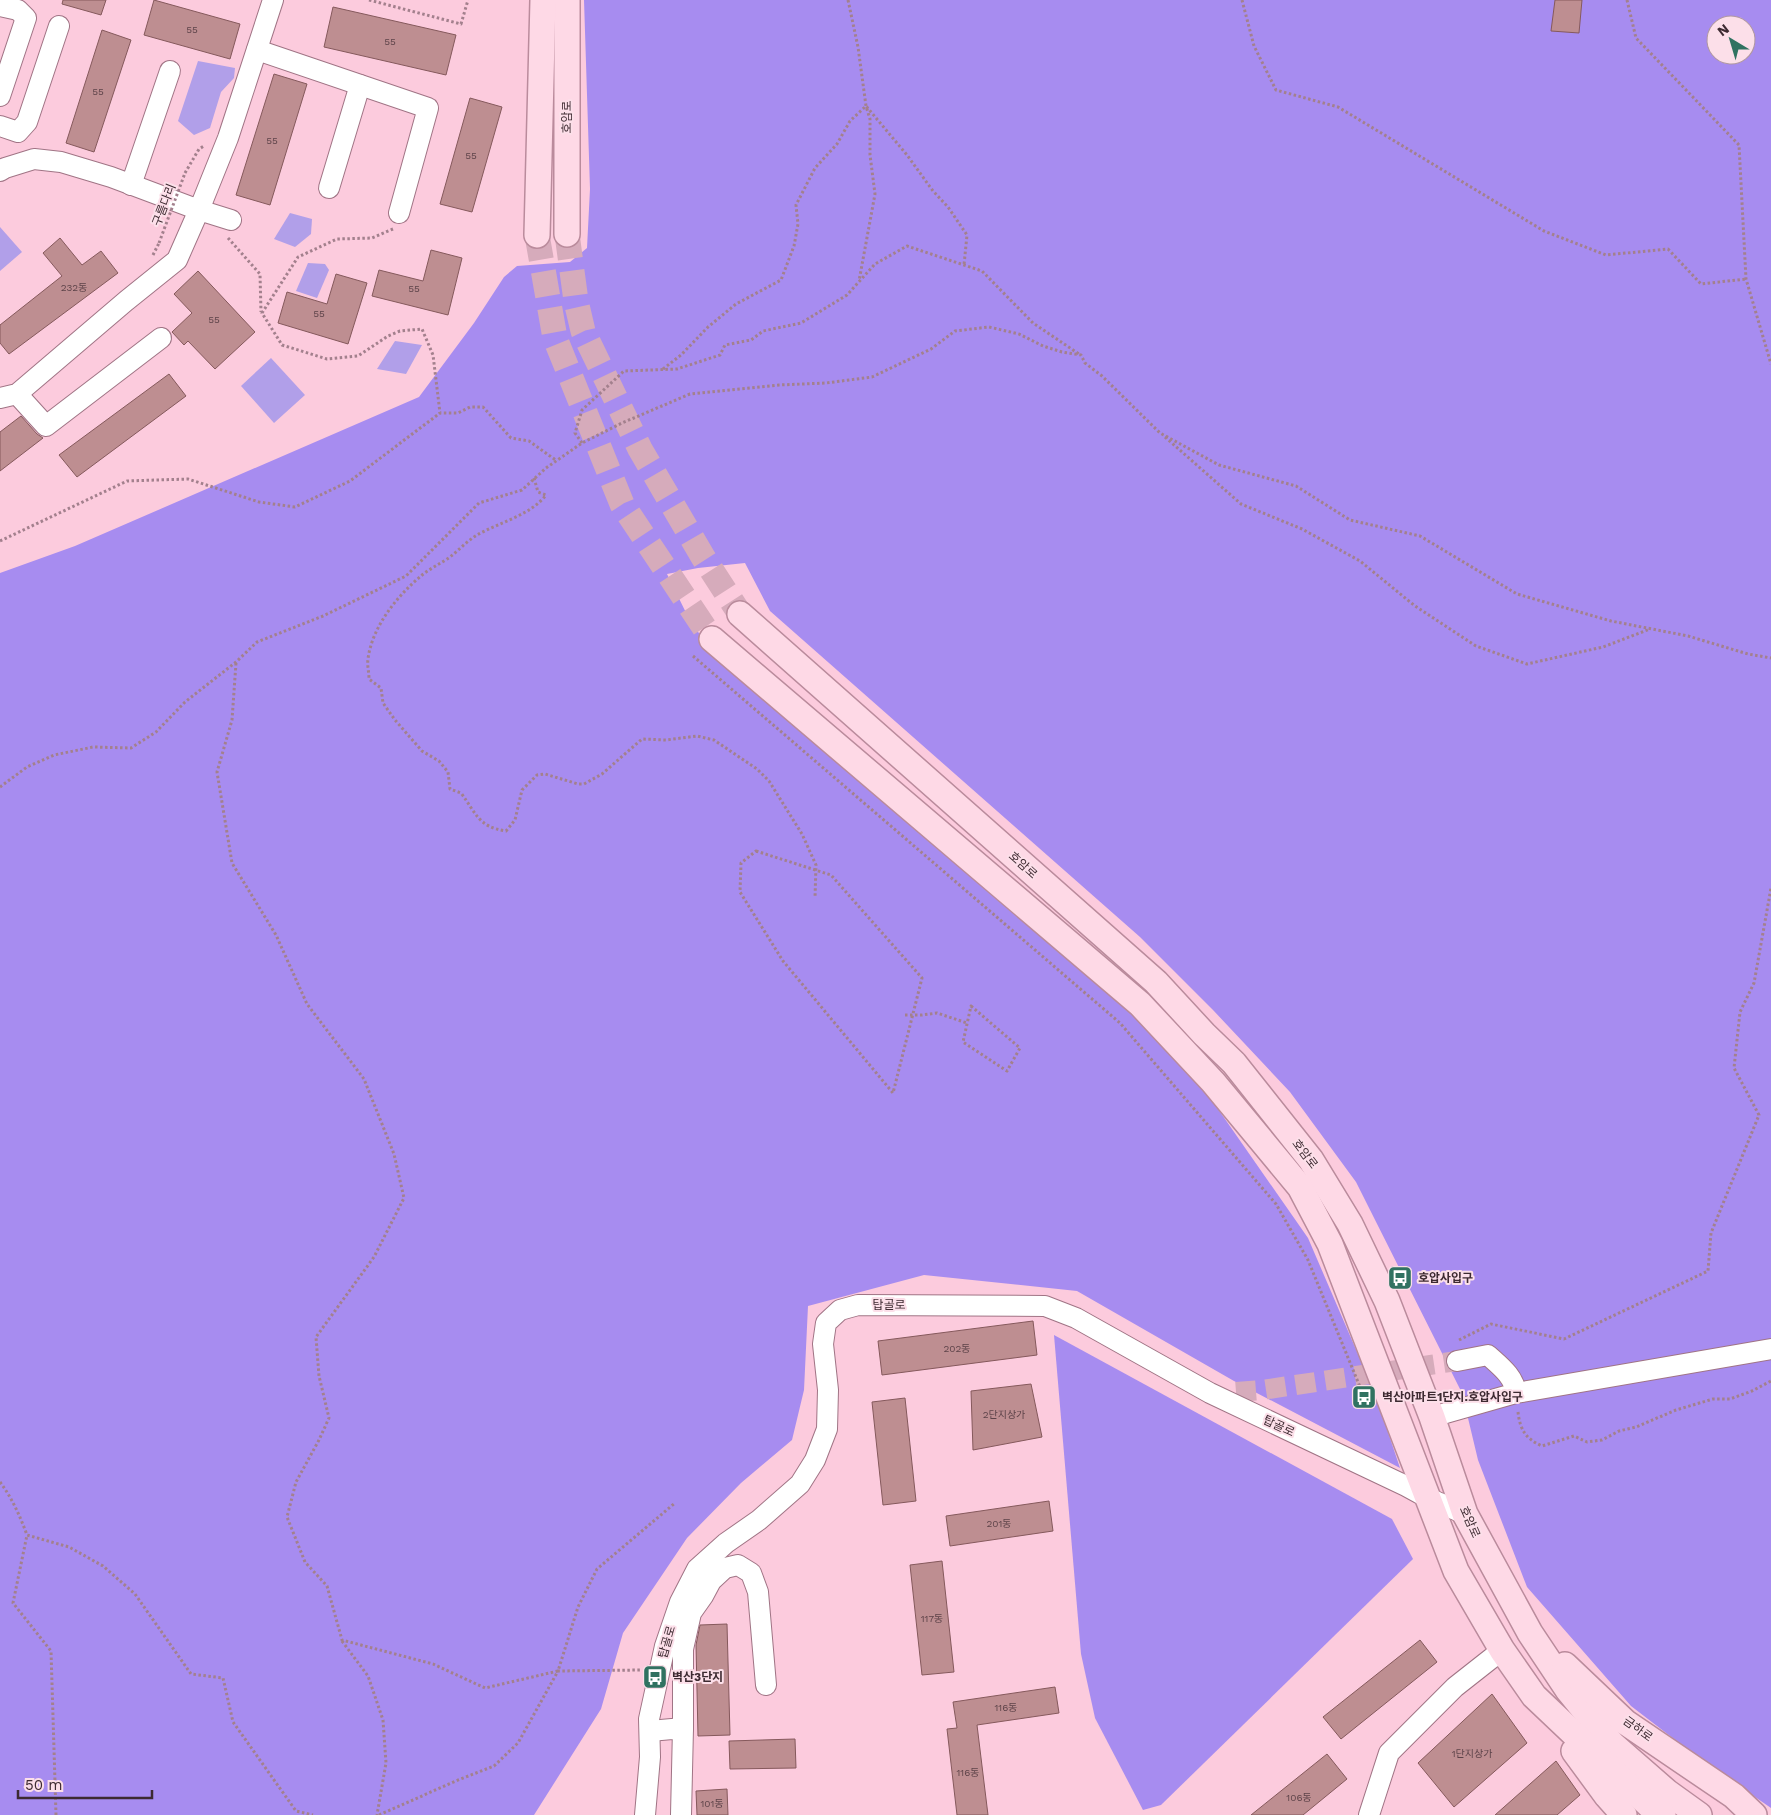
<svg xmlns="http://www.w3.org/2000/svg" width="1771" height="1815" font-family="'Work Sans','Noto Sans KR',sans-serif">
  <rect width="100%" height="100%" fill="#fccbdd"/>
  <g fill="#b19fe9">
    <polygon points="198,61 235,68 234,78 221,92 210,128 194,135 178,121"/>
    <polygon points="290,213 312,219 311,234 295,247 274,239"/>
    <polygon points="0,227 22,252 0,271"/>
    <polygon points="308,263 325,264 329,270 317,298 296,291"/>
    <polygon points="395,341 422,345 406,374 377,369"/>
    <polygon points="271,358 305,395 274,423 241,386"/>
  </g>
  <g fill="#a78cf0" fill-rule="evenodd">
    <path d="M584,0H1771V1808L1700,1759L1631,1706L1527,1587L1478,1460L1462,1393L1356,1182L1290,1092L1213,1010L1140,937L770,611L745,563L698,568L667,574L693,627L766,700L1025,909L1195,1076L1308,1238L1376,1396L1400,1468L1234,1381L1077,1291L924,1275L808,1306L804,1390L792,1440L741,1483L687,1538L623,1633L601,1709L534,1815H0V573L75,546L419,397L474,323L504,277L517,266L570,262L587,248L590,189ZM1716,25H1746V55H1716Z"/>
    <polygon points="1054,1335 1392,1519 1413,1559 1161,1805 1143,1810 1095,1718 1081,1654"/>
  </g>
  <g fill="#be8e91" stroke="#85595c">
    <polygon points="63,0 106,0 101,15 62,4"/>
    <polygon points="154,0 240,24 230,59 144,35"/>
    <polygon points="1555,0 1582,0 1579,33 1551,31"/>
    <polygon points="333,7 456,35 446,75 324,47"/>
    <polygon points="102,30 131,40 94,152 66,143"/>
    <polygon points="274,74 307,84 270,205 236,195"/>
    <polygon points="470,98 502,107 472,212 440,204"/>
    <polygon points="60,238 82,265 101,251 118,273 9,354 0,343 0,325 62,276 43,253"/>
    <polygon points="431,250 462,258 448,315 372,296 379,270 423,281"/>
    <polygon points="198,271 255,332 215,369 188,341 184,345 172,332 192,313 174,294"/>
    <polygon points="336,274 367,283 348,344 278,323 287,292 327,304"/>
    <polygon points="169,374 186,396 77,477 59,455"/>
    <polygon points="21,416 37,434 43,438 0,471 0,432"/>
    <polygon points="1033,1321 1037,1355 882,1375 878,1341"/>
    <polygon points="1031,1384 1042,1437 973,1450 971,1391"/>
    <polygon points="905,1398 916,1501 883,1505 872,1402"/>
    <polygon points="1049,1501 1053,1531 950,1546 946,1516"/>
    <polygon points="942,1561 954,1672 922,1675 910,1565"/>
    <polygon points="727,1624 730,1735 698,1736 696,1645 700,1625"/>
    <polygon points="1420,1640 1437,1662 1341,1739 1323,1717"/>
    <polygon points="1055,1687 1059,1713 977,1725 988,1815 957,1815 947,1729 957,1728 953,1702"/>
    <polygon points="1492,1694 1527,1743 1454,1807 1418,1763"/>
    <polygon points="795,1739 796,1768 730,1769 729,1741"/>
    <polygon points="1327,1754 1347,1779 1303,1815 1251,1815"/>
    <polygon points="1556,1761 1580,1795 1557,1815 1495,1815"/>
    <polygon points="727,1789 728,1815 697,1815 696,1791"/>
  </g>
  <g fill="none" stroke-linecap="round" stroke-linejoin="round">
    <polyline stroke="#d6abbb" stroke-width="20" stroke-dasharray="20 10" stroke-linecap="butt" points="1236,1392 1262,1390 1457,1361"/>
    <g stroke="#d6abbb" stroke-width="25" stroke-dasharray="25 12" stroke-linecap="butt">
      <polyline points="567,234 576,301 583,331 640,449 703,557 740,614"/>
      <polyline points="537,235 555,338 622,504 712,639"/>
    </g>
    <defs>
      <g id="minor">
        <polyline points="0,6 18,10 26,18 0,96"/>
        <polyline points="257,50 428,108 399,213"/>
        <polyline points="0,126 18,132 27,122 59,26"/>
        <polyline points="0,171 5,168 34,159 61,162 111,177 199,210 228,138 273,0"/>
        <polyline points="131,185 170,71"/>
        <polyline points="329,188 360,85"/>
        <polyline points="17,394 46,426 161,338"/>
        <polyline points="0,398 17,394 126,301 177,260 199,210 231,220"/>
        <polyline points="1516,1393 1771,1349"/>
        <path d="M1432,1417L1516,1393C1514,1376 1500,1366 1488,1355L1457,1361"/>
        <polyline points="683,1728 683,1649 691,1613 703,1596 711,1581 725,1568 738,1565 751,1573 758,1592 766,1685"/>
        <polyline points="650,1731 683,1728 681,1815"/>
        <polyline points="645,1815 650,1757 649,1719 665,1646 680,1602 697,1569 726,1543 759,1520 800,1484 815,1460 827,1429 828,1390 823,1344 826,1323 840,1310 858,1305 1045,1306 1076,1318 1210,1393 1406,1486 1428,1498 1465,1514"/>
        <polyline points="1369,1815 1389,1753 1455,1687 1502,1650"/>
      </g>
      <g id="major">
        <polyline points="567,0 567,234"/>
        <polyline points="537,235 543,0"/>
        <polyline points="740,614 1156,982 1204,1034 1234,1063 1311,1160 1350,1224 1387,1301 1432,1417 1465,1514 1530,1633 1568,1690 1612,1744 1667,1792 1699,1815"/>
        <polyline points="712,639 1140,1004 1213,1082 1300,1187 1330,1244 1456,1571 1502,1650 1534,1696 1651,1807 1663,1815"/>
        <polyline points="1565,1665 1625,1722 1734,1796 1754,1815"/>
        <polyline points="1574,1751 1607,1796 1624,1815"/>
      </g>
    </defs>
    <use href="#minor" stroke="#a07485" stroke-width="22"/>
    <use href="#major" stroke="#ba8b9c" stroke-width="28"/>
    <g stroke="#a3808d" stroke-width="3" stroke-dasharray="2.5 2.5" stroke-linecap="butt">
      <polyline points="369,0 461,24 468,0"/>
      <polyline points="848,0 858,47 866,106 870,119 870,155 875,194 859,281"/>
      <polyline points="1242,0 1254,46 1276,90 1338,107 1544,231 1606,255 1668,249 1701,284 1746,279"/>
      <polyline points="1627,0 1636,38 1739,145 1746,279 1771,364"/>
      <polyline points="185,173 199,149 204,146"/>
      <polyline points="393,229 372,238 337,239 298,257 262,313 282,345 327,359 358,356 388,336 400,331 422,329 433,355 440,413 458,413 470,407 483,407 511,438 529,441 557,461"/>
      <polyline points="228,238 260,274 261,312"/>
      <polyline points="153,255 159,243"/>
      <polyline points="663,369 681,355 708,327 736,304 781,280 794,246 798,224 796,205 815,168 837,144 850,121 866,106 907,155 933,191 948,207 967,235 964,265"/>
      <polyline points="1165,437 1241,504 1302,529 1360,561 1415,606 1476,646 1527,664 1603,647 1650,629"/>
      <polyline points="582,443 575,433 582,410 624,371 677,369 720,355 725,345 751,340 763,331 801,323 847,295 875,264 907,246 982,271 1033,323 1079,354"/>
      <path d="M534,478L538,492L546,495C531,515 498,523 477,535C467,541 459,550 450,557C440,564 429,569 421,576C397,596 372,627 368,659C367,665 369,672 369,679L381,688L383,703L395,720L422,751L439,761L448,772L450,789L461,793C476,813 478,827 506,831L515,820L522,790L537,775L545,774L578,784H584L602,774L642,739L666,740L697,736L714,740L757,769L769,781L802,834L816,865L815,898"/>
      <polyline points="0,541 127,481 188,479 259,502 295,507 350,481 440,413"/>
      <polyline points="693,656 1120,1023 1276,1204 1308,1260 1367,1404"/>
      <polyline points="236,663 232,720 217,772 232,863 276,935 307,1004 364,1079 394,1154 404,1198 374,1257 316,1337 319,1376 329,1418 319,1440 296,1482 287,1517 305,1562 327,1586 342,1640 433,1664 485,1688 558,1671 578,1607 597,1569 675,1503"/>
      <polyline points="0,787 27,767 54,755 93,747 131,748 156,732 185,702 236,662 257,642 323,616 406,576 479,503 522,490 546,468 582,443 622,423 690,394 779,385 826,383 872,377 931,349 955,331 989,327 1019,334 1043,346 1062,352 1081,355 1085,363 1102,376 1160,433 1219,465 1296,486 1350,520 1420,536 1517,594 1611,621 1688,636 1748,654 1771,658"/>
      <polygon points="756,851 831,875 922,978 893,1093 783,961 740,892 741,863"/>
      <polygon points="971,1006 1020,1048 1007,1071 963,1042"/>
      <polyline points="905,1015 922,1015 937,1013 967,1023"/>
      <polyline points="1459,1340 1491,1324 1564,1339 1708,1271 1711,1233 1759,1115 1734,1068 1740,1012 1754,983 1771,888"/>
      <path d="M1518,1412C1520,1430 1526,1439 1542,1446L1574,1436L1587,1442L1602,1440L1619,1431L1636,1427L1676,1410L1713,1399H1730L1752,1391L1771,1381"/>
      <path d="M0,1482C12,1498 20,1516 27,1535"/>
      <polyline points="342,1641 368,1676 383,1720 386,1763 377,1815"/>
      <polyline points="56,1815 51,1651 13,1603 27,1535 69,1547 103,1566 135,1594 191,1674 223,1678 233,1722 296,1811 313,1815"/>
      <polyline points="379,1815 458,1780 494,1766 518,1743 558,1671 641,1670"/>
    </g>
    <use href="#minor" stroke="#fff" stroke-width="20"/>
    <use href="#major" stroke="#fed9e6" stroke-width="25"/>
    <polyline stroke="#a3808d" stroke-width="3" stroke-dasharray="2.5 2.5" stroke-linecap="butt" points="159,243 185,173"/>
  </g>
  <defs>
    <symbol id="bus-square" viewBox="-11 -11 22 22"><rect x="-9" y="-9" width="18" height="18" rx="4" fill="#307261" stroke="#fcdfe9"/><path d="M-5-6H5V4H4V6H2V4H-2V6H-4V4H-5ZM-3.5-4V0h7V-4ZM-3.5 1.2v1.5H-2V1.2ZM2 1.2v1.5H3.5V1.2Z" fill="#fff"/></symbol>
  </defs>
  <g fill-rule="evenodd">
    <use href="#bus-square" x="1386" y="1264" width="28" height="28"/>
    <use href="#bus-square" x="1350" y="1383" width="28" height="28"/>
    <use href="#bus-square" x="641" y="1663" width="28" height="28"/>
  </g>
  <g text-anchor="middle" stroke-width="4" stroke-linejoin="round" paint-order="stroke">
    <g font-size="10" fill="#5d4349">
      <text x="192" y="33">55</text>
      <text x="390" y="45">55</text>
      <text x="98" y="95">55</text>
      <text x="272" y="144">55</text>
      <text x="471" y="159">55</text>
      <text x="74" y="291">232동</text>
      <text x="414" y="292">55</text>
      <text x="319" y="317">55</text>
      <text x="214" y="323">55</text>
      <text x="957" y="1352">202동</text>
      <text x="1004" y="1418">2단지상가</text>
      <text x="999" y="1527">201동</text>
      <text x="932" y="1622">117동</text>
      <text x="1006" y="1711">116동</text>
      <text x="1472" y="1757">1단지상가</text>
      <text x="968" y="1776">116동</text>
      <text x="1299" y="1801">106동</text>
      <text x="712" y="1807">101동</text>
    </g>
    <g font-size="12" fill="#3d2a31" stroke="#fcdfe9">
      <text transform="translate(567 117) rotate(-90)" y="4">호암로</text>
      <text transform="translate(164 205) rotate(-69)" y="4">구름다리</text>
      <text transform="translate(1023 865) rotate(42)" y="4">호암로</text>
      <text transform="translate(1305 1154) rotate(53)" y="4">호암로</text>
      <text x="889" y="1309">탑골로</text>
      <text transform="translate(1279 1426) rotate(25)" y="4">탑골로</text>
      <text transform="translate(1470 1522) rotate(66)" y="4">호암로</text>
      <text transform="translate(667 1642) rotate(-74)" y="4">탑골로</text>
      <text transform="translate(1638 1729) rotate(36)" y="4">금하로</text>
    </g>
    <g font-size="12" font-weight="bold" fill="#3d2a31" stroke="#fcdfe9" text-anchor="start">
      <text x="1418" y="1282">호압사입구</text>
      <text x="1382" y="1401">벽산아파트1단지.호압사입구</text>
      <text x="672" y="1681">벽산3단지</text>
    </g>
  </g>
  <g transform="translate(1731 40) rotate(322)"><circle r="24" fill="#fcdfe9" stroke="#b0979f"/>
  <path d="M0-4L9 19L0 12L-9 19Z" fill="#307261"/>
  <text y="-8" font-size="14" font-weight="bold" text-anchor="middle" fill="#3d2a31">N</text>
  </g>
  <path d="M18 1790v8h134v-8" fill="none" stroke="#3d2a31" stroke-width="2.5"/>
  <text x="25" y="1790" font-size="15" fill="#3d2a31" stroke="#fcdfe9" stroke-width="4" paint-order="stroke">50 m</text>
</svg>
